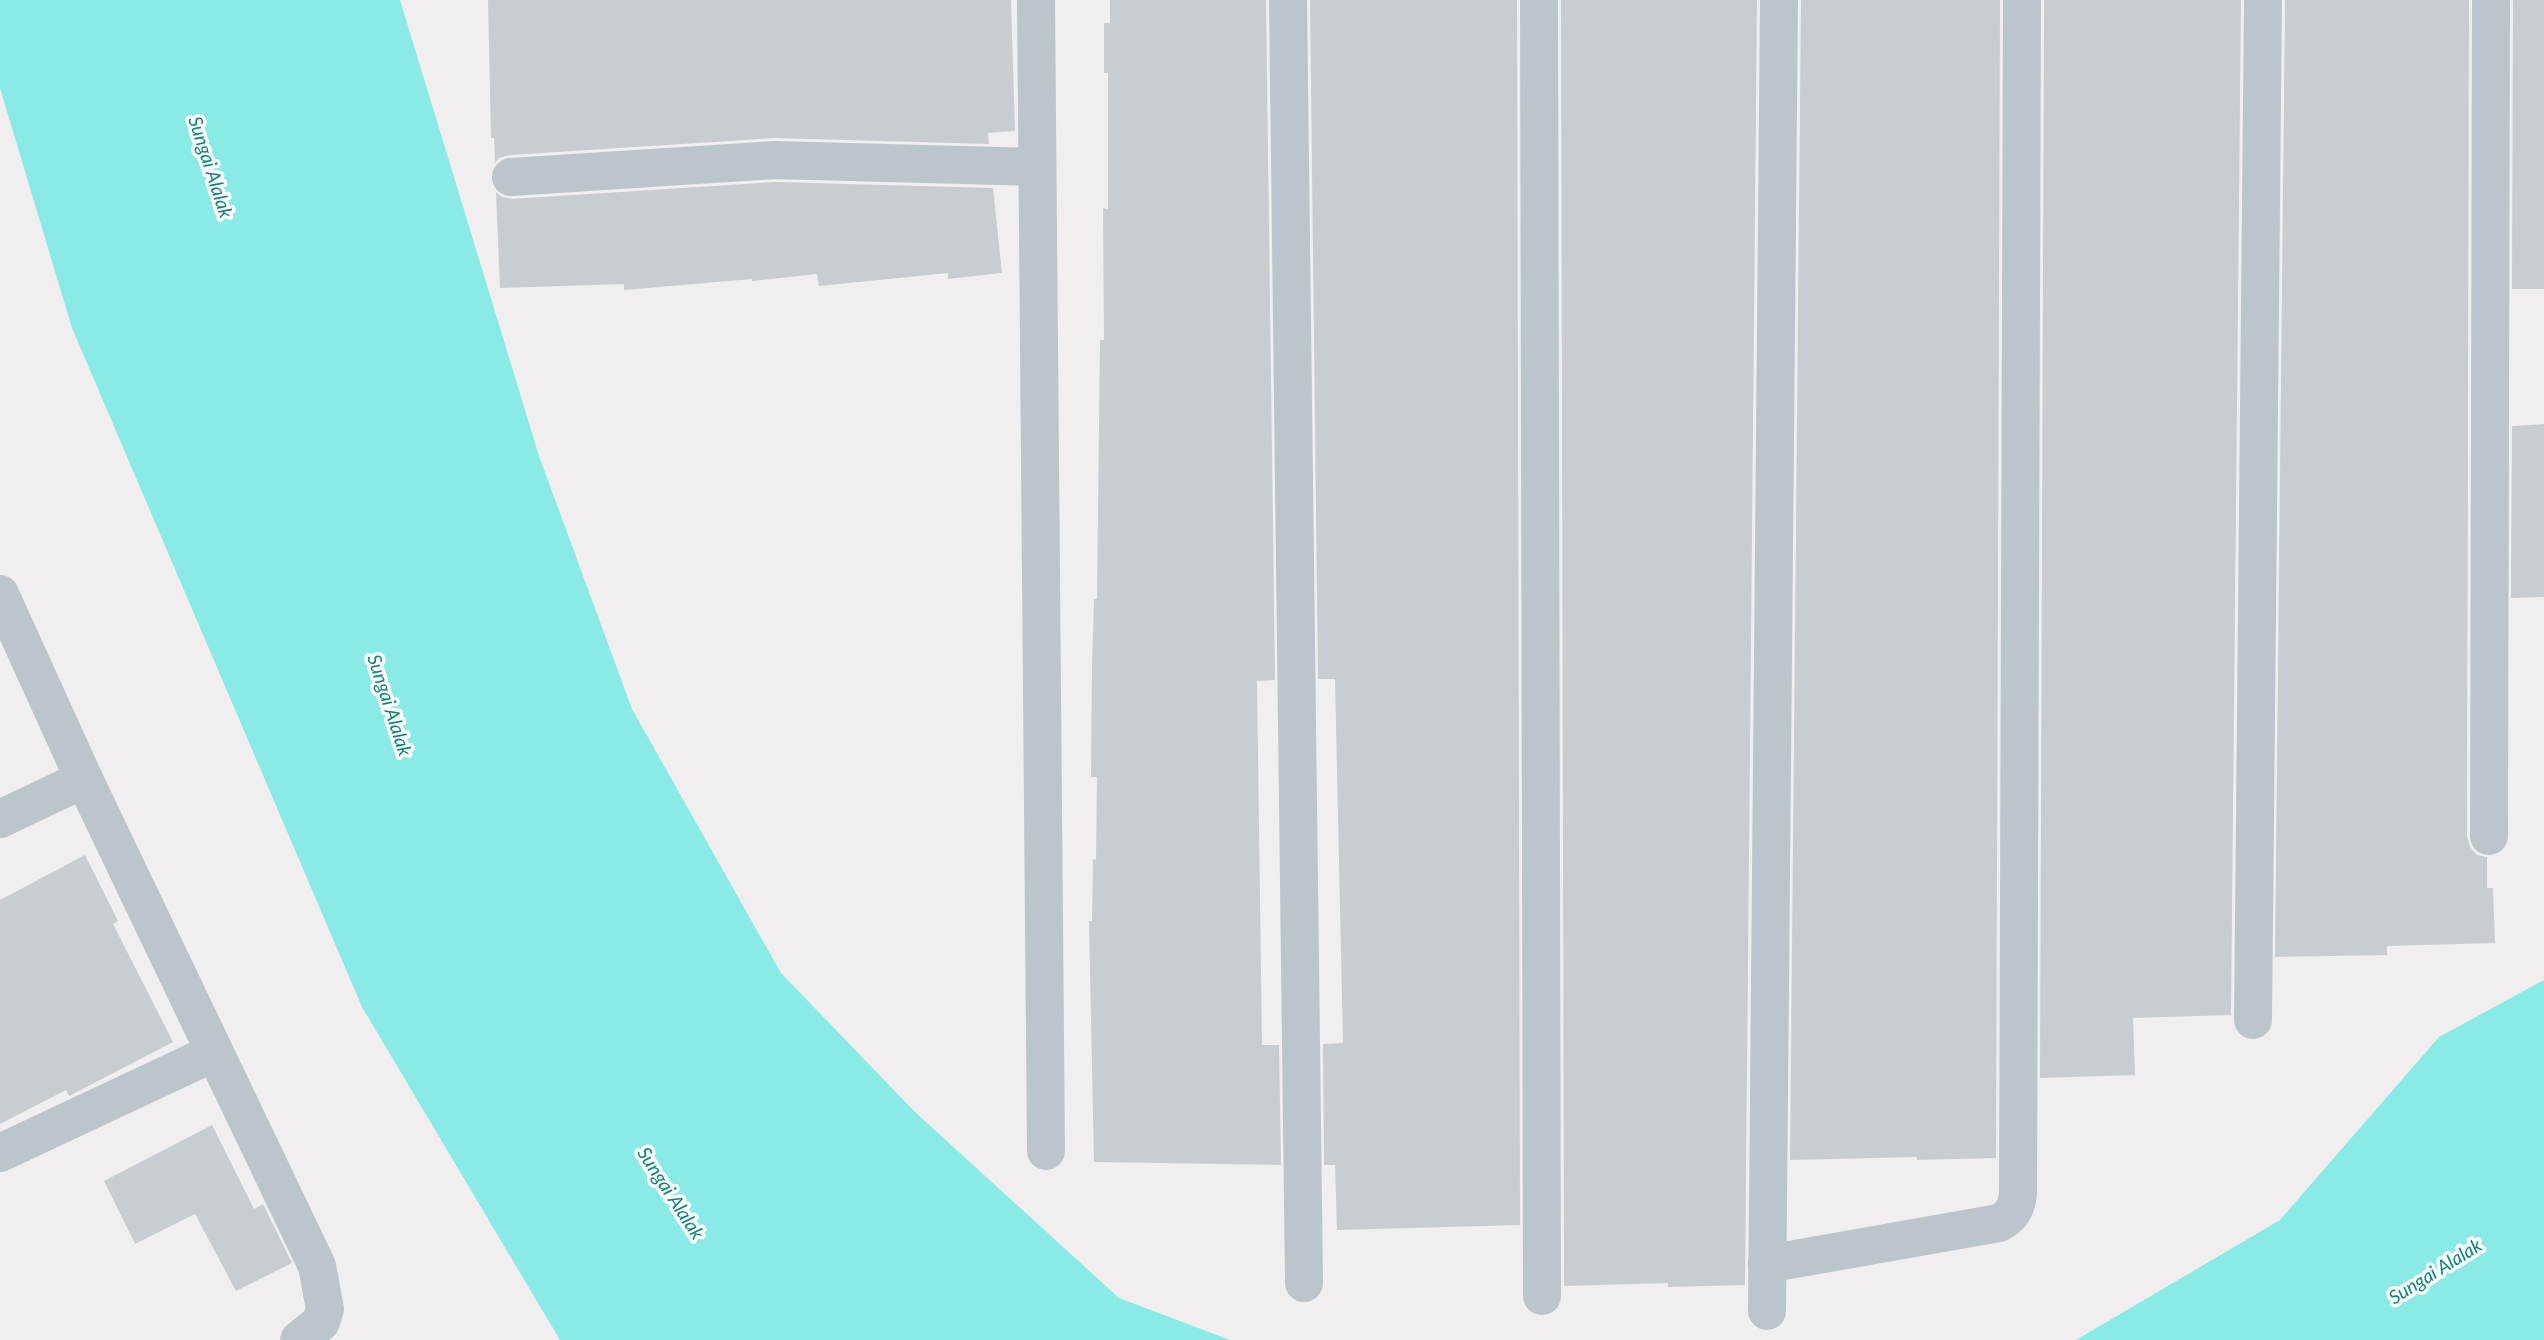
<svg xmlns="http://www.w3.org/2000/svg" width="2544" height="1340" font-family="Lato,sans-serif">
  <rect width="100%" height="100%" fill="#f1eeef"/>
  <g fill="#8aeae6">
    <polygon points="0,0 400,0 539,456 632,709 781,973 915,1112 1119,1298 1230,1340 560,1340 362,1007 72,328 0,88"/>
    <polygon points="2544,980 2544,1340 2076,1340 2280,1220 2439,1037"/>
  </g>
  <g fill="#c8cdd1">
    <polygon points="488,0 1011,0 1015,131 988,133 989,144 774,138 510,155 499,158 495,163 494,138 491,138"/>
    <polygon points="1110,0 1266,0 1275,680 1257,681 1262,1045 1279,1045 1281,1165 1094,1162 1089,921 1092,921 1093,859 1096,860 1097,777 1091,777 1092,665 1094,599 1097,599 1100,340 1104,340 1103,208 1108,209 1108,73 1104,73 1104,23 1110,23"/>
    <polygon points="1310,0 1517,0 1520,1225 1337,1230 1335,1165 1324,1165 1323,1044 1343,1043 1335,679 1318,679"/>
    <polygon points="1561,0 1757,0 1745,1285 1668,1287 1668,1283 1564,1286"/>
    <polygon points="1801,0 2000,0 1996,1158 1917,1160 1917,1157 1790,1160"/>
    <polygon points="2044,0 2241,0 2231,1015 2133,1018 2135,1075 2040,1078"/>
    <polygon points="2285,0 2469,0 2467,836 2470,847 2477,855 2487,857 2487,888 2493,888 2495,943 2387,946 2387,955 2275,957"/>
    <polygon points="2513,0 2544,0 2544,289 2512,289"/>
    <polygon points="775,182 993,188 1002,273 948,279 948,273 819,286 817,274 752,281 752,279 624,290 624,284 500,288 496,192 502,197 512,199"/>
    <polygon points="2544,424 2544,597 2511,598 2512,426"/>
    <polygon points="85,855 118,921 113,924 173,1042 69,1096 66,1090 0,1124 0,900"/>
    <polygon points="212,1125 254,1209 263,1204 292,1263 236,1291 195,1214 135,1244 104,1181"/>
  </g>
  <g fill="none" stroke-linecap="round" stroke-linejoin="round">
    <g stroke="#bac6cb" stroke-width="38">
      <polyline points="1036,0 1046,1151"/>
      <polyline points="1288,0 1304,1283"/>
      <polyline points="1539,0 1542,1296"/>
      <polyline points="511,177 775,160 1036,167"/>
      <polyline points="0,594 84,779 317,1266 325,1309 321,1322 299,1340"/>
      <polyline points="0,819 84,779"/>
      <polyline points="2489,836 2491,0"/>
      <polyline points="2253,1020 2263,0"/>
      <polyline points="0,1153 213,1053"/>
      <path d="M1767,1264L1999,1223C2012,1216 2016,1209 2018,1194L2022,0"/>
      <polyline points="1767,1311 1779,0"/>
    </g>
  </g>
  <g text-anchor="middle" stroke-width="7" stroke-linejoin="round" paint-order="stroke">
    <g font-size="19" font-style="italic" fill="#10817c" stroke="#fff">
      <text transform="translate(211 167) rotate(72)" y="7">Sungai Alalak</text>
      <text transform="translate(390 705) rotate(72)" y="7">Sungai Alalak</text>
      <text transform="translate(671 1193) rotate(57)" y="7">Sungai Alalak</text>
      <text transform="translate(2435 1271) rotate(-32)" y="7">Sungai Alalak</text>
    </g>
  </g>
</svg>
